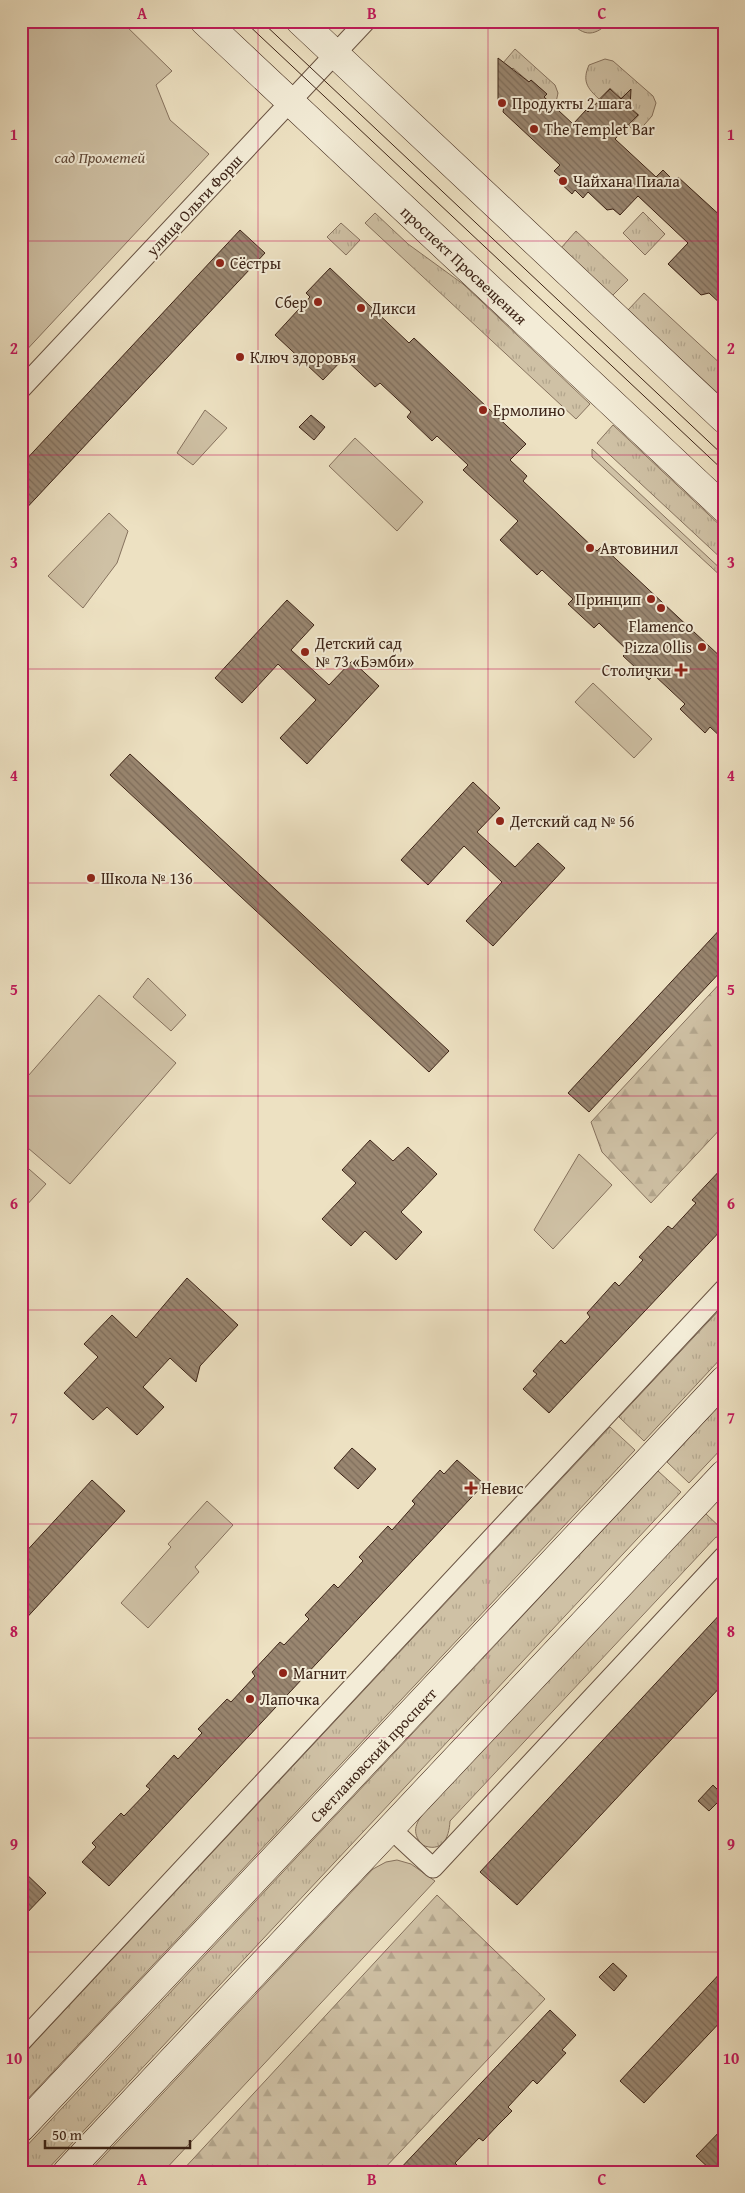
<svg xmlns="http://www.w3.org/2000/svg" width="745" height="2193" font-family="'Gentium Book Plus',serif">
  <defs>
    <pattern id="grass-tufts" width="24" height="20" patternUnits="userSpaceOnUse" patternTransform="scale(1.25)"><rect width="24" height="20" fill="#cfc1a5"/><path d="M3 7l-1-3M5 7V3M7 7l1-3M15 17l-1-3M17 17v-4M19 17l1-3" fill="none" stroke="#b3a68d"/></pattern>
    <pattern id="forest-firs" width="22" height="20" patternUnits="userSpaceOnUse" patternTransform="scale(1.25)"><rect width="22" height="20" fill="#cfc1a5"/><path d="M5 1l3.5 6h-7zM16 11l3.5 6h-7z" fill="#b3a68d"/></pattern>
    <pattern id="building-back-hatch" width="6" height="6" patternUnits="userSpaceOnUse" patternTransform="scale(1.25)"><rect width="6" height="6" fill="#998670"/><path d="M-1 5l2 2M0 0l6 6M5-1l2 2" fill="none" stroke="#7e6d5b"/></pattern>
  </defs>
  <rect width="100%" height="100%" fill="#ede1c2"/>
  <filter id="stains"><feTurbulence type="fractalNoise" baseFrequency=".004" numOctaves="4"/><feColorMatrix values="0 0 0 0 .2 0 0 0 0 .09 0 0 0 0 .02 0 0 0 .5 -.17"/></filter>
  <radialGradient id="worn" r=".72"><stop offset=".6" stop-color="#630" stop-opacity="0"/><stop offset="1" stop-color="#630" stop-opacity=".3"/></radialGradient>
  <g fill="url(#grass-tufts)" stroke="#86725e">
    <path d="M570,21H610C596,36 584,38 570,21Z"/>
    <polygon points="515,49 555,85 558,93 555,107 544,97 547,94 531,80 529,82 513,68 511,70 503,63"/>
    <path d="M605,59L613,61L653,96L656,103L652,116L637,133L629,126L639,115L631,108V102L624,96L621,98L610,88L599,99C587,88 582,81 589,65Z"/>
    <polygon points="643,212 665,234 645,255 623,233"/>
    <polygon points="375,213 408,244 463,284 590,404 576,419 365,223"/>
    <polygon points="341,223 360,240 346,255 327,237"/>
    <polygon points="576,231 628,280 612,296 561,248"/>
    <polygon points="644,293 724,367 724,399 628,310"/>
    <polygon points="613,425 724,529 724,561 597,443"/>
    <polygon points="592,449 724,572 724,579 592,457"/>
    <polygon points="724,1305 724,1355 644,1441 619,1417"/>
    <polygon points="724,1400 724,1446 689,1483 667,1462"/>
    <polygon points="610,1427 635,1450 21,2106 21,2057"/>
    <polygon points="658,1471 681,1492 45,2172 21,2172 21,2152"/>
    <path d="M705,1513L724,1531V1539L716,1537L450,1821C449,1839 442,1853 422,1845C413,1834 414,1826 422,1815Z"/>
  </g>
  <g fill="url(#forest-firs)" stroke="#86725e">
    <polygon points="724,979 724,1125 651,1203 602,1152 591,1122"/>
    <polygon points="437,1895 545,1999 381,2172 181,2172"/>
  </g>
  <g fill="#cfc1a5" stroke="#86725e">
    <polygon points="21,21 121,21 172,71 156,85 170,120 209,154 21,356"/>
    <polygon points="205,410 227,428 193,465 177,453"/>
    <polygon points="355,438 423,502 397,531 329,466"/>
    <polygon points="109,513 128,531 117,563 83,608 48,576"/>
    <polygon points="593,683 652,739 634,758 575,702"/>
    <polygon points="148,978 186,1015 171,1031 133,997"/>
    <polygon points="99,995 176,1063 70,1184 21,1142 21,1084"/>
    <polygon points="579,1154 612,1185 553,1249 534,1230"/>
    <polygon points="21,1162 46,1184 24,1208 21,1205"/>
    <polygon points="207,1501 233,1525 195,1567 199,1572 148,1628 121,1603 171,1547 168,1544"/>
    <polygon points="397,1860 411,1864 435,1881 163,2172 89,2172 373,1869 386,1862"/>
  </g>
  <g fill="url(#building-back-hatch)" stroke="#3d2417">
    <polygon points="498,58 529,82 531,80 547,94 544,97 573,124 586,110 588,112 610,89 621,99 631,89 630,108 638,115 615,139 656,177 663,170 674,181 678,177 724,219 724,307 709,293 701,295 668,264 688,243 638,196 620,215 613,209 607,210 588,192 583,198 575,190 572,194 557,180 561,177 554,171 560,165 503,112 504,106 498,101"/>
    <polygon points="240,230 265,253 21,514 21,465"/>
    <polygon points="330,268 409,343 414,338 526,444 510,460 527,476 523,481 597,551 602,546 724,660 724,740 710,727 705,733 680,709 685,704 654,675 649,680 623,656 628,651 599,623 594,628 568,604 573,599 542,570 537,575 500,540 518,521 463,470 468,465 437,436 432,441 407,417 411,412 380,383 375,387 344,358 323,380 275,335 310,297 306,293"/>
    <polygon points="311,415 325,427 314,440 299,427"/>
    <polygon points="287,600 314,625 291,650 329,685 352,661 379,686 307,764 280,738 316,700 278,664 242,703 215,678"/>
    <polygon points="130,754 449,1051 429,1072 110,775"/>
    <polygon points="473,782 500,808 477,832 515,867 538,843 565,868 493,946 466,921 502,882 464,846 428,885 401,860"/>
    <polygon points="724,925 724,968 589,1112 568,1093"/>
    <polygon points="370,1140 393,1161 408,1147 437,1174 401,1212 422,1232 396,1260 365,1231 351,1246 322,1219 356,1183 342,1170"/>
    <polygon points="724,1166 724,1227 549,1413 523,1389 537,1374 533,1371 561,1340 565,1344 590,1317 587,1313 615,1282 619,1286 643,1260 639,1257 668,1226 672,1229 696,1203 692,1200"/>
    <polygon points="187,1278 238,1325 200,1366 196,1382 170,1358 143,1387 164,1407 137,1435 107,1407 93,1420 64,1393 98,1357 84,1344 112,1315 136,1338"/>
    <polygon points="352,1448 376,1469 358,1489 334,1468"/>
    <polygon points="457,1460 484,1484 109,1886 82,1862 96,1847 92,1843 121,1813 124,1816 150,1789 146,1786 174,1755 178,1759 202,1733 198,1729 227,1699 231,1702 255,1676 252,1672 280,1642 284,1645 309,1619 305,1615 334,1584 338,1588 363,1561 359,1557 388,1526 392,1530 415,1504 412,1501 440,1470 444,1474"/>
    <polygon points="92,1480 125,1511 21,1624 21,1557"/>
    <polygon points="724,1610 724,1683 517,1905 480,1872"/>
    <polygon points="713,1785 724,1796 709,1811 698,1801"/>
    <polygon points="21,1869 46,1893 21,1919"/>
    <polygon points="613,1963 627,1976 614,1991 599,1977"/>
    <polygon points="724,1969 724,2018 644,2103 620,2081"/>
    <polygon points="550,2010 576,2035 562,2050 566,2053 552,2068 537,2084 533,2080 508,2107 512,2111 497,2126 483,2141 479,2138 455,2163 464,2172 397,2172"/>
    <polygon points="724,2127 724,2172 713,2172 696,2156"/>
  </g>
  <g fill="none" stroke-linecap="round" stroke-linejoin="round">
    <defs>
      <g id="street">
        <polyline points="21,389 366,21"/>
        <polyline points="391,1829 433,1868 724,1556"/>
        <polyline points="21,2042 724,1289"/>
      </g>
      <g id="secondary">
        <polyline points="204,21 724,508"/>
        <polyline points="300,21 724,419"/>
        <polyline points="21,2128 724,1380"/>
        <polyline points="67,2172 724,1474"/>
      </g>
    </defs>
    <use href="#street" stroke="#695342" stroke-width="21"/>
    <use href="#secondary" stroke="#3d2417" stroke-width="29"/>
    <use href="#street" stroke="#f3ecd7" stroke-width="19"/>
    <use href="#secondary" stroke="#f3ecd7" stroke-width="28"/>
    <g stroke="#3d2417" stroke-width="1">
      <polyline points="244,21 724,471"/>
      <polyline points="261,21 724,456"/>
    </g>
  </g>
  <path fill="none" stroke="#c2185b" stroke-width="1" stroke-opacity="0.55" d="M258,21V2172M488,21V2172M21,241H724M21,455H724M21,669H724M21,883H724M21,1096H724M21,1310H724M21,1524H724M21,1738H724M21,1952H724"/>
  <g fill="#8f2418" stroke="#f3ecd7" stroke-width="2">
    <circle cx="502" cy="103" r="5"/>
    <circle cx="534" cy="129" r="5"/>
    <circle cx="563" cy="181" r="5"/>
    <circle cx="220" cy="263" r="5"/>
    <circle cx="318" cy="302" r="5"/>
    <circle cx="361" cy="308" r="5"/>
    <circle cx="240" cy="357" r="5"/>
    <circle cx="483" cy="410" r="5"/>
    <circle cx="590" cy="548" r="5"/>
    <circle cx="651" cy="599" r="5"/>
    <circle cx="661" cy="608" r="5"/>
    <circle cx="702" cy="647" r="5"/>
    <circle cx="305" cy="652" r="5"/>
    <path d="M678.5 662.5h5v5h5v5h-5v5h-5v-5h-5v-5h5z"/>
    <circle cx="500" cy="821" r="5"/>
    <circle cx="91" cy="878" r="5"/>
    <path d="M468.5 1480.5h5v5h5v5h-5v5h-5v-5h-5v-5h5z"/>
    <circle cx="283" cy="1673" r="5"/>
    <circle cx="250" cy="1699" r="5"/>
  </g>
  <g text-anchor="middle" stroke-width="4" stroke-linejoin="round" paint-order="stroke">
    <g font-size="16" fill="#3d2417" stroke="#f3ecd7" text-anchor="start">
      <text x="512" y="109">Продукты 2 шага</text>
      <text x="544" y="135">The Templet Bar</text>
      <text x="573" y="187">Чайхана Пиала</text>
      <text x="230" y="269">Сёстры</text>
      <text x="308" y="308" text-anchor="end">Сбер</text>
      <text x="371" y="314">Дикси</text>
      <text x="250" y="363">Ключ здоровья</text>
      <text x="493" y="416">Ермолино</text>
      <text x="600" y="554">Автовинил</text>
      <text x="641" y="605" text-anchor="end">Принцип</text>
      <text x="661" y="632" text-anchor="middle">Flamenco</text>
      <text x="315" y="649">Детский сад<tspan x="315" dy="18">№ 73 «Бэмби»</tspan></text>
      <text x="692" y="653" text-anchor="end">Pizza Ollis</text>
      <text x="671" y="676" text-anchor="end">Столички</text>
      <text x="510" y="827">Детский сад № 56</text>
      <text x="101" y="884">Школа № 136</text>
      <text x="481" y="1494">Невис</text>
      <text x="293" y="1679">Магнит</text>
      <text x="260" y="1705">Лапочка</text>
    </g>
    <g font-size="16" font-style="italic" fill="#624b3a" stroke="#f3ecd7">
      <text x="100" y="163">сад Прометей</text>
    </g>
    <g font-size="16" fill="#3d2417" stroke="#f3ecd7">
      <text transform="translate(194 205) rotate(-47)" y="6">улица Ольги Форш</text>
      <text transform="translate(464 265) rotate(43)" y="6">проспект Просвещения</text>
      <text transform="translate(373 1755) rotate(-47)" y="6">Светлановский проспект</text>
    </g>
  </g>
  <rect width="745" height="2193" fill="none" stroke="#ede1c2" stroke-width="55"/>
  <path d="M45 2140v8h145v-8" fill="none" stroke="#3d2417" stroke-width="2.5"/>
  <text x="52" y="2140" font-size="15" fill="#3d2417" stroke="#f3ecd7" stroke-width="4" paint-order="stroke">50 m</text>
  <rect x="28" y="28" width="690" height="2138" fill="none" stroke="#c2185b" stroke-width="2"/>
  <g font-size="16" text-anchor="middle" font-weight="bold" fill="#c2185b">
    <text x="142" y="19">A</text>
    <text x="372" y="19">B</text>
    <text x="602" y="19">C</text>
    <text x="14" y="140">1</text>
    <text x="731" y="140">1</text>
    <text x="14" y="354">2</text>
    <text x="731" y="354">2</text>
    <text x="14" y="568">3</text>
    <text x="731" y="568">3</text>
    <text x="14" y="781">4</text>
    <text x="731" y="781">4</text>
    <text x="14" y="995">5</text>
    <text x="731" y="995">5</text>
    <text x="14" y="1209">6</text>
    <text x="731" y="1209">6</text>
    <text x="14" y="1423">7</text>
    <text x="731" y="1423">7</text>
    <text x="14" y="1637">8</text>
    <text x="731" y="1637">8</text>
    <text x="14" y="1850">9</text>
    <text x="731" y="1850">9</text>
    <text x="14" y="2064">10</text>
    <text x="731" y="2064">10</text>
    <text x="142" y="2185">A</text>
    <text x="372" y="2185">B</text>
    <text x="602" y="2185">C</text>
  </g>
  <rect width="100%" height="100%" filter="url(#stains)"/>
  <rect width="100%" height="100%" fill="url(#worn)"/>
</svg>
